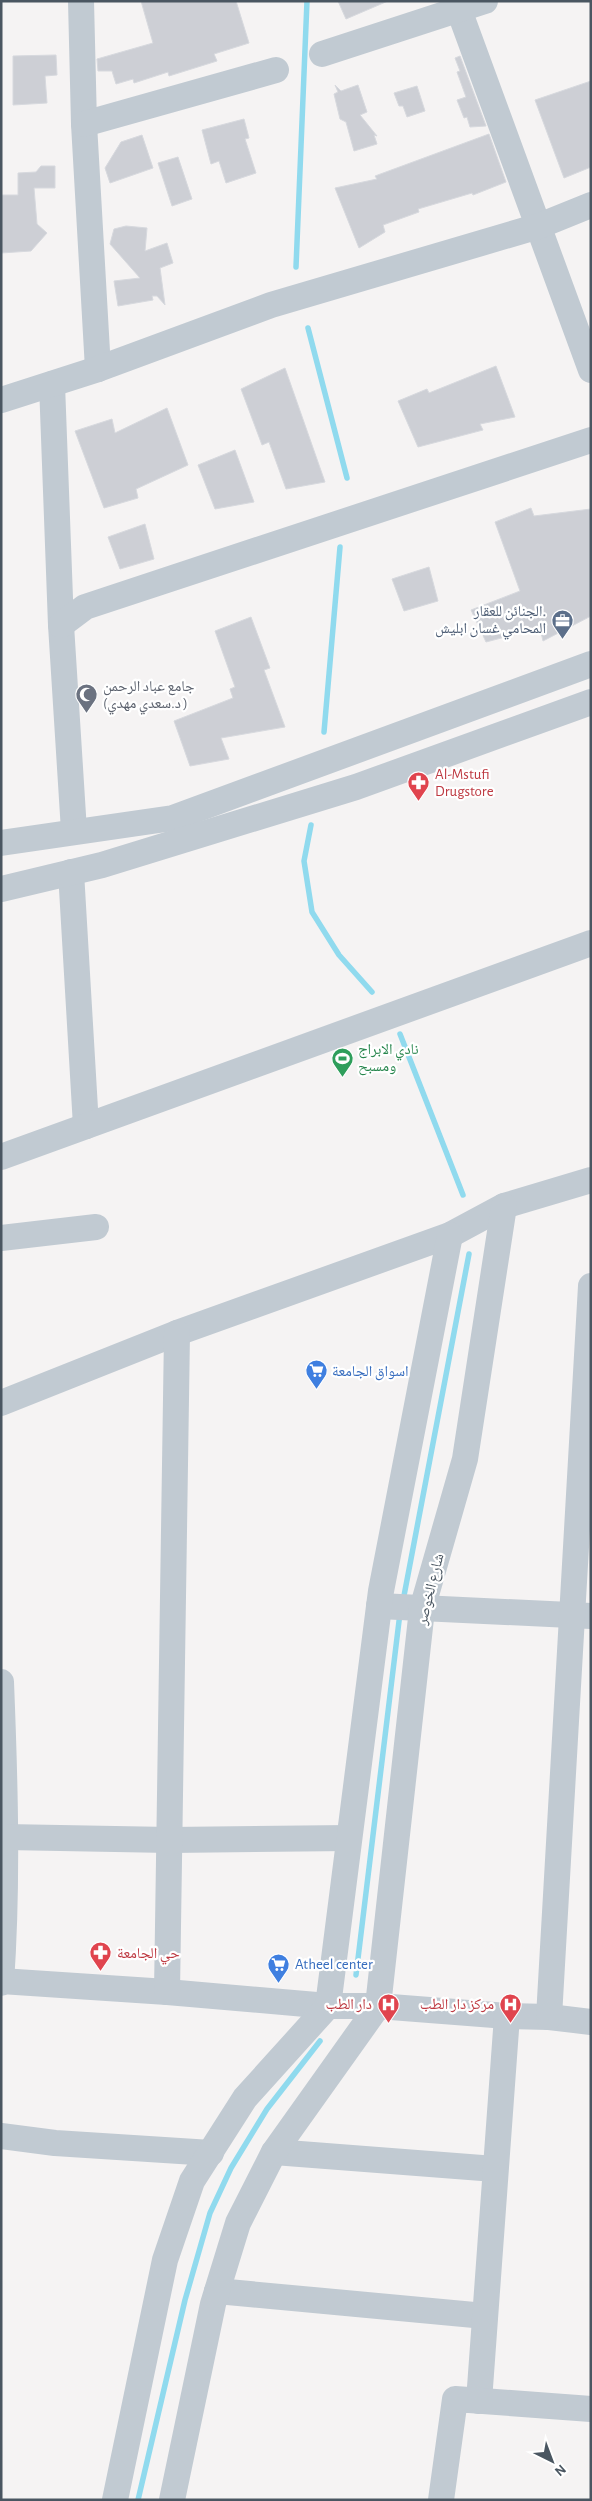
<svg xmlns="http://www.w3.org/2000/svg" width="592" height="2501" font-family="'Alegreya Sans','Noto Naskh Arabic',sans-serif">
  <rect width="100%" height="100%" fill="#f5f3f3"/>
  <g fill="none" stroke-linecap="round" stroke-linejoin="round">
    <g stroke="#90daee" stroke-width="5.5">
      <polyline points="296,267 307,1"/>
      <polyline points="308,328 347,478"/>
      <polyline points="324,732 340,547"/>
      <polyline points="311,825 304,861 312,912 339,955 372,992"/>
      <polyline points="400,1034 463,1195"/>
      <polyline points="403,1601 469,1254"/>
      <polyline points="356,1975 400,1613"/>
      <polyline points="138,2500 185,2300 210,2213 231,2168 267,2109 320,2041"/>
    </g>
  </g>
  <g fill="#cdcfd5" stroke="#d7d9de">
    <polygon points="141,1 236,1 249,43 214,54 217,61 169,76 168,72 134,83 133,79 116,84 112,71 98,71 97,59 153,43"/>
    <polygon points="338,1 388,1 346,19"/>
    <polygon points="56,55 57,75 45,76 47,103 13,105 13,56"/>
    <polygon points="460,56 486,126 470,127 467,117 464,118 457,100 466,97 457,72 460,71 455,58"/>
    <polygon points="591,81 591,167 564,178 535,100"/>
    <polygon points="335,85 341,91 358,85 367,112 360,115 377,136 374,135 377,144 354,151 346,122 340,119 334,94 338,92"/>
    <polygon points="417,86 425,111 407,117 403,106 399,106 394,93"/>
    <polygon points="244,119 249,138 245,139 256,173 226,183 219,161 211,164 202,130"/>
    <polygon points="489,134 506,182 473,195 472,193 418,209 419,212 383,225 385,232 359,248 335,188 377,179 375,176"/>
    <polygon points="142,135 153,168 110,183 105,168 121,142"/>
    <polygon points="178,157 192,199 172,206 158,163"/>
    <polygon points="41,166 55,166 55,188 34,188 37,224 47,233 31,251 1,253 1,195 18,195 18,173 36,172"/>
    <polygon points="126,226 147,228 145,251 167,243 173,263 160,268 165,305 157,296 152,296 153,300 118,306 114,281 140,278 110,244 114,229"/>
    <polygon points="496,366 515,417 480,424 483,430 418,447 398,401 427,389 429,393"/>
    <polygon points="285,368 325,482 286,489 269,442 262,445 241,389"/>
    <polygon points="167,408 188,465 136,489 138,498 104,508 75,431 112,419 115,433"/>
    <polygon points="235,450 254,502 215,509 198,465"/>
    <polygon points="531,508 534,516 591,509 591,616 543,641 540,628 486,642 471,610 520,591 495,522"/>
    <polygon points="145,524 154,559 120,569 108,537"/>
    <polygon points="429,567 438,601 404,611 392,579"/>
    <polygon points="251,617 270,668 264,670 285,727 221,738 229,759 190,766 174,721 233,698 230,689 235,687 215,631"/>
  </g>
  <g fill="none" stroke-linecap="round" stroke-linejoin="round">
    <g stroke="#c1cad2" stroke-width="26">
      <polyline points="81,1 84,124 98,369"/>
      <polyline points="459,10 591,370"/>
      <polyline points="322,54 485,1"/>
      <polyline points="84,124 276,70"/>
      <polyline points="52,384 61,625 74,831"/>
      <polyline points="1,400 98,369 271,305 539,226 591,205"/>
      <polyline points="61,625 85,607 591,440"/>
      <polyline points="1,843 173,818 591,664"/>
      <polyline points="71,872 86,1126"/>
      <polyline points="1,889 102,865 356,787 591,702"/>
      <polyline points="1,1157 591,943"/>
      <polyline points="1,1238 96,1227"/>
      <polyline points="1,1403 177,1333 450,1235 504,1206 591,1180"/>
      <polyline points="379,1606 591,1616"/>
      <path d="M1,1682C5,1782 8,1883 1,1983"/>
      <polyline points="5,1837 170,1840 349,1838"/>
      <polyline points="1,1981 167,1992 328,2006 378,2006 507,2016 549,2017 591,2022"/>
      <polyline points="167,1992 177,1333"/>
      <polyline points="549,2017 591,1286"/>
      <polyline points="1,2136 55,2143 211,2153"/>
      <polyline points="274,2152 495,2169"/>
      <polyline points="217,2291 485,2316"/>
      <polyline points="479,2401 507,2016"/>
      <polyline points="115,2500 165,2260 192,2181 245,2098 328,2006 381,1591 450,1235"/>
      <polyline points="172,2500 213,2304 238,2223 274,2152 378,2006 422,1609 465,1459 504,1206"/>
      <polyline points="441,2500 455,2399 591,2409"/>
    </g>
  </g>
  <defs>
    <symbol id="office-pin" viewBox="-11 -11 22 30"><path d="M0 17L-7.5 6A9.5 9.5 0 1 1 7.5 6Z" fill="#5c6f8a" stroke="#fff"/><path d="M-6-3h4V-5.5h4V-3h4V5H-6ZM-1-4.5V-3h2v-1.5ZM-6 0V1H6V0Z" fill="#fff"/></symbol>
    <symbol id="mosque-pin" viewBox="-11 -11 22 30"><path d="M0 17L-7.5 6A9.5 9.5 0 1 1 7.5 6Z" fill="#6b7280" stroke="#fff"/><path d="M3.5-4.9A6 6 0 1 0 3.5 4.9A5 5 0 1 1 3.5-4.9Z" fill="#fff"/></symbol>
    <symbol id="pharmacy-pin" viewBox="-11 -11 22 30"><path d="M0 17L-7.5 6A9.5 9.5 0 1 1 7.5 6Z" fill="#e0444e" stroke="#fff"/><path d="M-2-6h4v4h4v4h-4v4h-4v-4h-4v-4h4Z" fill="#fff"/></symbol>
    <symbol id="stadium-pin" viewBox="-11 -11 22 30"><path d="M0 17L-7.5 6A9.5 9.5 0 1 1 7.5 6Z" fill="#2e9e5b" stroke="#fff"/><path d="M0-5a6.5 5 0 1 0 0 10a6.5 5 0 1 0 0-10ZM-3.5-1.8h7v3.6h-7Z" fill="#fff"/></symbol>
    <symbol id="supermarket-pin" viewBox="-11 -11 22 30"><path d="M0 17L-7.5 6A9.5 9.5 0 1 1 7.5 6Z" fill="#3f7fe0" stroke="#fff"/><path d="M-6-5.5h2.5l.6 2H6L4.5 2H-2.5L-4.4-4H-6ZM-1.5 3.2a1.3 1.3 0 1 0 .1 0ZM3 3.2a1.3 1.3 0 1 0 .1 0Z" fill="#fff"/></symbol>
    <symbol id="hospital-pin" viewBox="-11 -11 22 30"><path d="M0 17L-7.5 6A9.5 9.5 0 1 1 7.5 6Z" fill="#e0444e" stroke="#fff"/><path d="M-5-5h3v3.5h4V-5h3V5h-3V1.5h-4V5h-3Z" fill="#fff"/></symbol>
  </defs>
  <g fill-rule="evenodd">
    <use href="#office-pin" x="550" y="608" width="25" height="34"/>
    <use href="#mosque-pin" x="74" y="682" width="25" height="34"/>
    <use href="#pharmacy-pin" x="406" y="770" width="25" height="34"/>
    <use href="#stadium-pin" x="330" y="1046" width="25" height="34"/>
    <use href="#supermarket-pin" x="304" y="1358" width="25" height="34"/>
    <use href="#pharmacy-pin" x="88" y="1940" width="25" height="34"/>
    <use href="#supermarket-pin" x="266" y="1952" width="25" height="34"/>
    <use href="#hospital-pin" x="376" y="1992" width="25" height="34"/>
    <use href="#hospital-pin" x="498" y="1992" width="25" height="34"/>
  </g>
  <g text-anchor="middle" stroke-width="4.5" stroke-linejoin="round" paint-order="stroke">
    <g font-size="15" fill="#4e5e75" stroke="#fff" text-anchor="end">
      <text x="546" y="616">الجنائن للعقار.<tspan x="546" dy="17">المحامي غسان ابليش</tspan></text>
    </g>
    <g font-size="15" fill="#5b616d" stroke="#fff" text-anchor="start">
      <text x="103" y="691">جامع عباد الرحمن<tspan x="103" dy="17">(د.سعدي مهدي )</tspan></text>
    </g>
    <g font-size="15" fill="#be3a42" stroke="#fff" text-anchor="start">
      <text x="435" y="779">Al-Mstufi<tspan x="435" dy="17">Drugstore</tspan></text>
      <text x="117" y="1958">حي الجامعة</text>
      <text x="372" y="2009" text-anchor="end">دار الطب</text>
      <text x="494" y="2009" text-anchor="end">مركز دار الطب</text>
    </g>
    <g font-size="15" fill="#27864d" stroke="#fff" text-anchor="start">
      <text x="358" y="1054">نادي الابراج<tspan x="358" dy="17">ومسبح</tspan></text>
    </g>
    <g font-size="15" fill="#366cbe" stroke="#fff" text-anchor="start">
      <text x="332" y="1376">اسواق الجامعة</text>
      <text x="295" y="1969">Atheel center</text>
    </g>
    <g font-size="15" fill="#4a5661" stroke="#fff">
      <text transform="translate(430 1589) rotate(-76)" y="5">شارع الخوصر</text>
    </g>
  </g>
  <rect width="592" height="2501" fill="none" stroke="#4a5661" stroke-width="5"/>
  <g transform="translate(552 2461) rotate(138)" stroke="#ffffff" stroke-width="4" paint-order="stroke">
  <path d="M0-4L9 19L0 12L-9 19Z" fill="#4a5661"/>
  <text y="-8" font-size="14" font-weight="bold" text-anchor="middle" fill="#4a5661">N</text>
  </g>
</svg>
